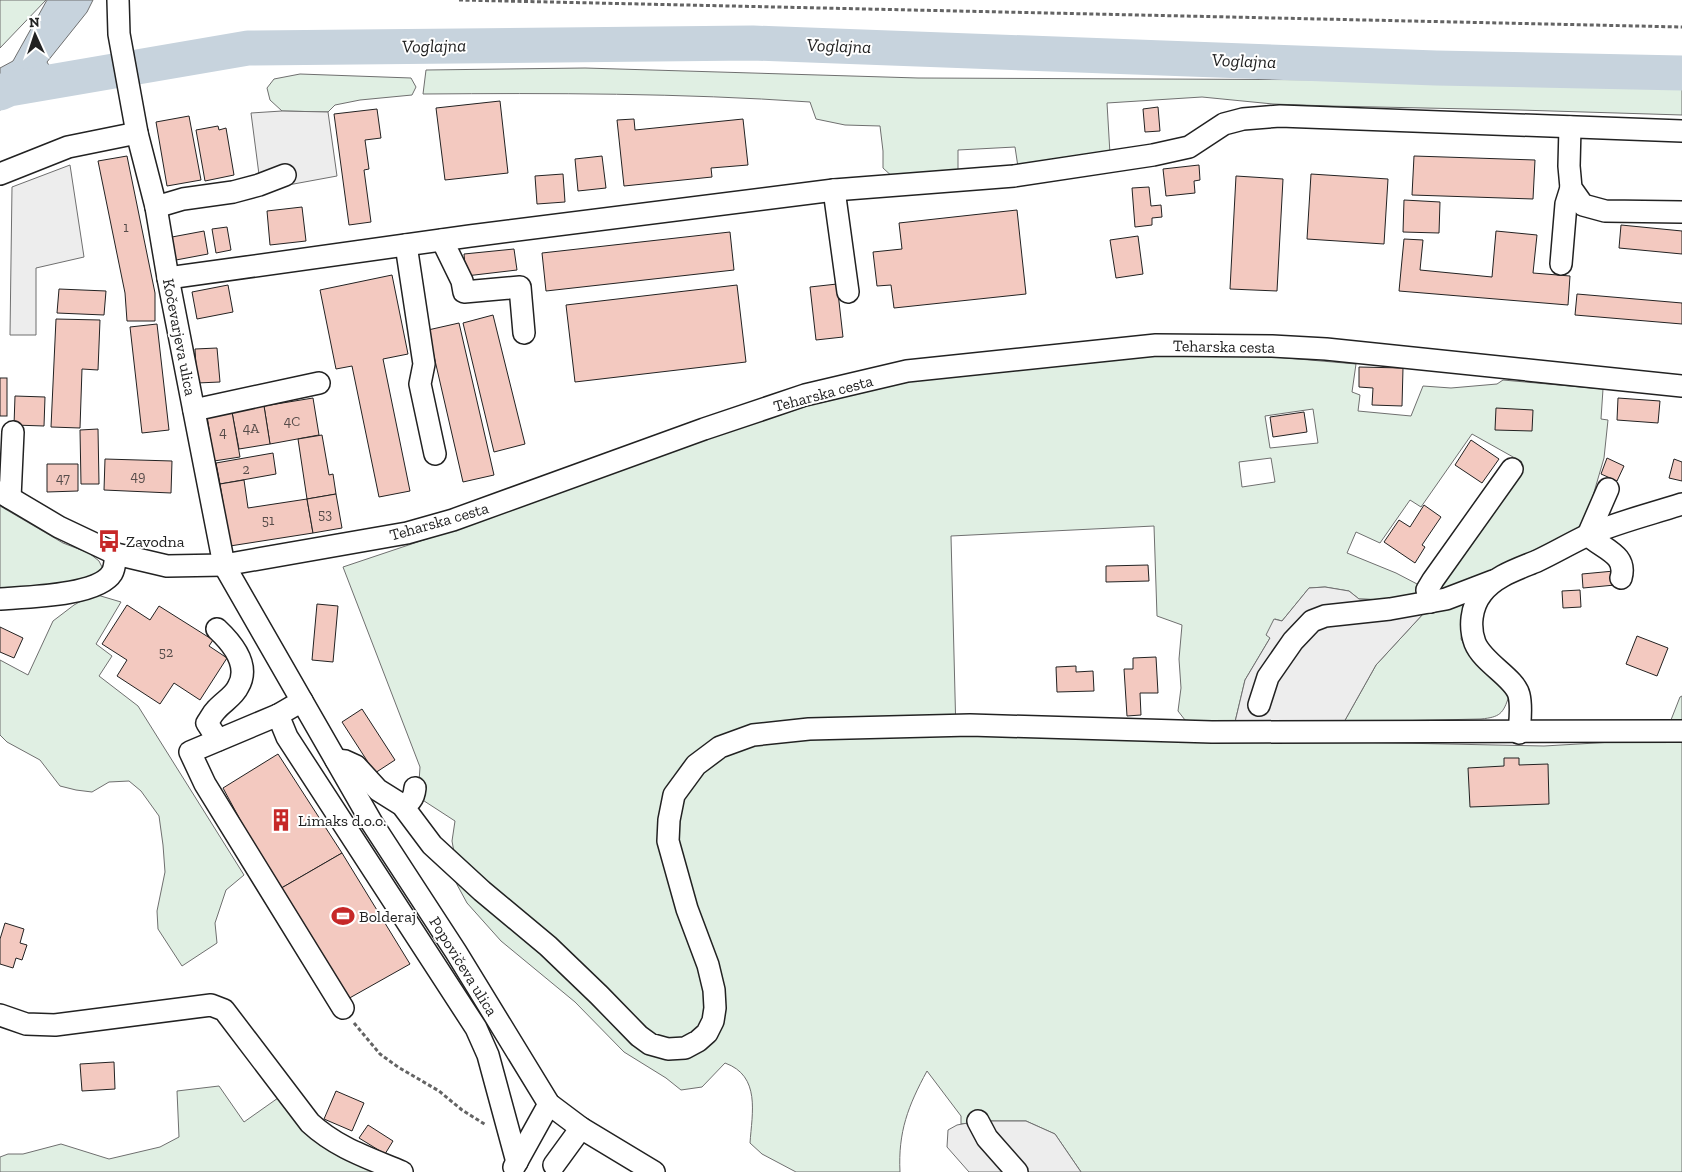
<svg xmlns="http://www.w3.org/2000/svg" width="1682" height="1172" font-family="'Zilla Slab',serif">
  <rect width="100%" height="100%" fill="#fff"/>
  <g fill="#e0efe3" stroke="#6f6f6f" fill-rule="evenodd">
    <polygon points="0,0 46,0 0,48"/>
    <path d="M585,68L918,78L1386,80L1682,84V115L1519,110L1330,106L1273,104L1202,97L1107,103L1110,154L1018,167L1015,147L958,150V172L895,179L883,168V151L880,126L845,125L816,119L810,102C681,93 552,93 423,94L426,70Z"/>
    <polygon points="300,74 411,78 416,87 412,95 360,100 335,105 328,112 282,111 270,100 267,88 274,79"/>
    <path d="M1155,354L1275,357L1356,364L1352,392L1360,395L1358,411L1411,416L1423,386L1451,388L1497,384L1503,380L1603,389L1601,419L1608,420L1604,458L1583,530L1442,594L1439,590V585L1522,462L1472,434L1421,507L1410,500L1380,543L1356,532L1347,553L1396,573L1419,585L1420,597L1388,600L1359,599L1349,591L1325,587L1309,588L1282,621L1275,619L1270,638L1245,680L1235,722L1211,723L1185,720L1178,711L1181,688L1179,659L1182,625L1157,616L1154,526L951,536L956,734L1544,746L1682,738V1172H1081L1055,1134L1026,1121H989L961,1124V1116L927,1071C908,1106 898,1132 900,1172H796L762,1154L750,1143C752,1113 761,1076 725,1063L702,1087L681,1090L666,1078L624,1052L575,1002L501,941L467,903L448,868L454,852L452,841L455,821L418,797L420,767L343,567L507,512L712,437L819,402L916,380ZM1313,409L1318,443L1270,448L1265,416ZM1271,458L1275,482L1242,487L1239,462Z"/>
    <polygon points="0,506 63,543 89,553 99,561 103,569 93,581 0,591"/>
    <polygon points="94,594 121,602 96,644 112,656 99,676 138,706 244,875 226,890 215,923 217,943 182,966 158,929 157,911 165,872 163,845 159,816 141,791 129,781 109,782 92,792 76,790 60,786 40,760 7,742 0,735 0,660 28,675 53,621 74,605"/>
    <path d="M1462,602L1465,604L1461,639C1473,662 1497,674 1509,696C1503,714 1500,717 1481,719L1344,722L1376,665L1423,614Z"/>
    <polygon points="1682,696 1682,724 1669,725 1680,697"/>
    <polygon points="219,1086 244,1122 278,1098 316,1142 338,1156 381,1172 0,1172 0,1157 8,1154 23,1154 61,1144 109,1159 160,1147 179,1137 177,1091"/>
  </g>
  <g fill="#ededed" stroke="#6f6f6f">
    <polygon points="282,111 328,112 337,176 261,190 251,113"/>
    <polygon points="70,165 84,257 36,268 36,335 10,335 12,187"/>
    <polygon points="1325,587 1349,591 1359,599 1388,600 1420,597 1423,614 1376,665 1344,722 1235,722 1245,680 1270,638 1266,635 1274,619 1282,621 1309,588"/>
    <polygon points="978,1121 1026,1121 1055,1134 1081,1172 969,1172 947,1147 948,1130 957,1125"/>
  </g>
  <polygon fill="#c7d3dd" stroke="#6f6f6f" points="47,0 93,0 87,12 47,62 54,74 39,95 0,110 0,68 13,61"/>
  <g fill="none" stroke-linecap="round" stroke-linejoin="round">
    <polyline stroke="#c7d3dd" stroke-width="35" points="0,93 9,89 248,48 753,43 1436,68 1682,73"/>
  </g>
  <g fill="#f3c9c0" stroke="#222">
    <polygon points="500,101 508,173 445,180 436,108"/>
    <polygon points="1158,107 1160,131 1145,132 1143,109"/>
    <polygon points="377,109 381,138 365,140 369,169 364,170 371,222 349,225 334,114"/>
    <polygon points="189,116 201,180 167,186 156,122"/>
    <polygon points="634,119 635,130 743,119 748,165 711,168 712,177 624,186 617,120"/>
    <polygon points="218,126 219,130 226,128 234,175 205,181 196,130"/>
    <polygon points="127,156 155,293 155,321 127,321 125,293 98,161"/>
    <polygon points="602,156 606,188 578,191 575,159"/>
    <polygon points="1414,156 1535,160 1533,199 1412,195"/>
    <polygon points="1199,165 1200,180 1194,181 1195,193 1166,196 1163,169"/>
    <polygon points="563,174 565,202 537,204 535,176"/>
    <polygon points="1311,174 1388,179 1384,244 1307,239"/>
    <polygon points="1236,176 1283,179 1277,291 1230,289"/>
    <polygon points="1149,187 1151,206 1161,205 1162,217 1152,218 1152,225 1135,227 1132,188"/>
    <polygon points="1404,200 1440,202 1439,233 1403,232"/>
    <polygon points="302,207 306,241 270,245 267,211"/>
    <polygon points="1017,210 1026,294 894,308 891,285 877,286 873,252 902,249 899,223"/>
    <polygon points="1621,225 1682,231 1682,254 1619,248"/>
    <polygon points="227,227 231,250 216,253 212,229"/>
    <polygon points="204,231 208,254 176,260 172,237"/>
    <polygon points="1496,231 1537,235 1533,273 1570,276 1568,305 1399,291 1404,239 1423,240 1420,270 1492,277"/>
    <polygon points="730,232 734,270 546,291 542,253"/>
    <polygon points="1138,236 1143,274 1116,278 1110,240"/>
    <polygon points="514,249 517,270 466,276 464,254"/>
    <polygon points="392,275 408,354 383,359 410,491 379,497 352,366 336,369 320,290"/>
    <polygon points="837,284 843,337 816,340 810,287"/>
    <polygon points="228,285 233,312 197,319 192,292"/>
    <polygon points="737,285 746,362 575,382 566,305"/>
    <polygon points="59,289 106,291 104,315 57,313"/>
    <polygon points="1577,294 1682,303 1682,324 1575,315"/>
    <polygon points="493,315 525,444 494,452 463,323"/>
    <polygon points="56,319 100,320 98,370 82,369 80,428 51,427"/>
    <polygon points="459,323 494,475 463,482 428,330"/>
    <polygon points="157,324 169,430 142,433 130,327"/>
    <polygon points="217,348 220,382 197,383 195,349"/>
    <polygon points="1359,367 1403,368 1402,406 1372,405 1373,388 1359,387"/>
    <rect x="0" y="378" width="7" height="38"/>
    <polygon points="15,396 45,397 44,426 14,425"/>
    <polygon points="313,398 319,435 270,444 264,406"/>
    <polygon points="1618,398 1660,401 1658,423 1617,420"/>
    <polygon points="264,406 270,444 239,449 232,412"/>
    <polygon points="1496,408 1533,410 1532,431 1495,430"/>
    <polygon points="232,412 240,457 214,461 207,416"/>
    <polygon points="1304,412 1307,432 1273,437 1270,417"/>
    <polygon points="98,429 99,484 81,484 80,430"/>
    <polygon points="322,435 329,475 333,474 336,494 307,499 298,439"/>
    <polygon points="1471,440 1499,459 1482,483 1455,465"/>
    <polygon points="273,453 276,474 220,484 216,463"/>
    <polygon points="1607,458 1624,466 1617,481 1601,474"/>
    <polygon points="105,459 172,461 171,493 104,490"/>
    <polygon points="1674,459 1682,462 1682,481 1669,478"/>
    <polygon points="47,464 78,464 78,491 47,492"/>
    <polygon points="244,480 248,508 307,499 313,533 230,546 220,484"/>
    <polygon points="336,494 342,528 313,533 307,499"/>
    <polygon points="1424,505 1441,517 1422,545 1425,547 1415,563 1384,542 1399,520 1410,527"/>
    <polygon points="1148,565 1149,581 1106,582 1106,566"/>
    <polygon points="1614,571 1615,585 1583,588 1582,574"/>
    <polygon points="1580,590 1581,607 1563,608 1562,591"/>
    <polygon points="317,604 338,606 333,662 312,660"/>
    <polygon points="127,605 150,620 159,606 213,640 209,646 227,658 200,700 174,683 160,704 117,676 127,660 102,644"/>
    <polygon points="0,627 23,638 14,658 0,652"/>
    <polygon points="1637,636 1668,648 1657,676 1626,664"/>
    <polygon points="1156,657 1158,693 1140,693 1141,715 1127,716 1124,669 1133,669 1133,658"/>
    <polygon points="1076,666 1076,672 1093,671 1094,691 1057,692 1056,667"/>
    <polygon points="362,709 395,760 375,773 342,722"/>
    <polygon points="278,754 342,853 278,890 223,788"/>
    <polygon points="1504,758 1519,758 1519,765 1548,764 1549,804 1470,807 1468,768 1504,766"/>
    <polygon points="342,853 410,964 346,1000 278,890"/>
    <polygon points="5,923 24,929 20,943 27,945 22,960 16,958 13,968 0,964 0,939"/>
    <polygon points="114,1062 115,1089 82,1091 80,1064"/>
    <polygon points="336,1091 364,1103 352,1131 324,1119"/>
    <polygon points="368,1125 393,1141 385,1154 359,1138"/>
  </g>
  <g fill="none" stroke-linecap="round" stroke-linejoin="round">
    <defs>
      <g id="minor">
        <polyline points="118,0 119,34 137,133 156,207 168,278 224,565 372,823 456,952 549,1104 581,1128 654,1172"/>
        <polyline points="1570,127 1569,166 1571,188 1583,205 1605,211 1682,212"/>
        <polyline points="0,174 68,147 137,133"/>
        <polyline points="834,190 848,292"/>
        <polyline points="156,207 183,199 233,192 259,185 285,175"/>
        <polyline points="442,240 462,281 464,292 520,287 524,333"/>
        <polyline points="406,245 424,364 420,384 435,454"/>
        <polyline points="1561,264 1566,204 1571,188"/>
        <polyline points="168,278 470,236 834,190 1014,176 1153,155 1189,147 1224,124 1243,119 1280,116 1682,131"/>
        <polyline points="194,410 319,383"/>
        <path d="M1608,489L1588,535C1602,549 1628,554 1621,578"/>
        <polyline points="0,492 59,527 116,554 167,566 224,565 407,533 453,520 704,429 805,395 907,371 1156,345 1272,346 1326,349 1682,386"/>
        <polyline points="10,498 13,432"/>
        <path d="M0,599C26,597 98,596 112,573C115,568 115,560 116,554"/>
        <polyline points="1430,602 1427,590 1433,580 1512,469"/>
        <path d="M217,629C232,643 251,665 238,687C234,696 223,702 216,710C212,714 210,719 207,723L218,740"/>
        <polyline points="302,701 278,715 287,737 476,1028 488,1055 517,1162"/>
        <polyline points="1259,705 1268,677 1293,641 1312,621 1325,616 1390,609 1446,599 1493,581"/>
        <polyline points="278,715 190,752 205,784 343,1008"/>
        <path d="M1519,733C1520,720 1522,707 1519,695C1515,678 1483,663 1475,643C1469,627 1471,607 1482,593C1495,576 1518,569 1537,561C1554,553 1571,543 1588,535C1618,522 1651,514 1682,504"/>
        <polyline points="336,760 345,761 356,766 378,790 402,805 432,845 482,891 548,946 599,995 639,1036 650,1044 668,1049 685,1048 698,1041 707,1033 713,1021 715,1008 714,990 708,965 687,909 668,841 669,820 674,795 696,765 720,747 753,735 809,729 970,725 1212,732 1682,731"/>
        <path d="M402,805C411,803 414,798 415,788"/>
        <path d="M0,1015L26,1024L55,1025L211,1005L224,1010L310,1123C337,1148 369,1158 402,1172"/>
        <polyline points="978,1121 987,1138 1017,1172"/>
        <polyline points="554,1165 581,1128"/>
        <polyline points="514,1167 549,1104"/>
      </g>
    </defs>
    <use href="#minor" stroke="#222" stroke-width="24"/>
    <g stroke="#646464" stroke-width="3" stroke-dasharray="4 2.5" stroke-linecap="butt">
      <polyline points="459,0 1682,27"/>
      <polyline points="354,1023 380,1054 398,1067 439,1091 462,1110 486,1125"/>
    </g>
    <use href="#minor" stroke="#fff" stroke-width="21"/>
  </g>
  <defs>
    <symbol id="bus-bare" viewBox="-9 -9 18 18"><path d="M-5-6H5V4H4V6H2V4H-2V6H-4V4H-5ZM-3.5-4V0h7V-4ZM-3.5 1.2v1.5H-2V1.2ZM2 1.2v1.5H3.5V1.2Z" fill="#c62828" stroke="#fff" stroke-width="2.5" paint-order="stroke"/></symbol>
    <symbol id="building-bare" viewBox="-9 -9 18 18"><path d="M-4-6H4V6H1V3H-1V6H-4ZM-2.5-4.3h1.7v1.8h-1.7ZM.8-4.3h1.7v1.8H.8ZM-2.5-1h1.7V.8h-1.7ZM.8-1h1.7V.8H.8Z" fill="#c62828" stroke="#fff" stroke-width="2.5" paint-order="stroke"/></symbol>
    <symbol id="stadium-bare" viewBox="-9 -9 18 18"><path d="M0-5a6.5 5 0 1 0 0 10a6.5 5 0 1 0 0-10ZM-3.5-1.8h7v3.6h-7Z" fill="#c62828" stroke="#fff" stroke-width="2.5" paint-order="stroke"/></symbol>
  </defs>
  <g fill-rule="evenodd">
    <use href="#bus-bare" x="93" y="525" width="32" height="32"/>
    <use href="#building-bare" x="265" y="804" width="32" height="32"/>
    <use href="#stadium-bare" x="327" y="900" width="32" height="32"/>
  </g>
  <g text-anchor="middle" stroke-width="4" stroke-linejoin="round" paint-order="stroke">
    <g font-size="14" fill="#564c4a">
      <text x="126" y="232">1</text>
      <text x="292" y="426">4C</text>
      <text x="251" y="433">4A</text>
      <text x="223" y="437">4</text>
      <text x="246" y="474">2</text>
      <text x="138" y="481">49</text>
      <text x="63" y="483">47</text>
      <text x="325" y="519">53</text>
      <text x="268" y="525">51</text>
      <text x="166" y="657">52</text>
    </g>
    <g font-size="16" fill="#222" stroke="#fff">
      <text transform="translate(180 337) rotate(79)" y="6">Kočevarjeva ulica</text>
      <text transform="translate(1224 346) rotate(1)" y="6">Teharska cesta</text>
      <text transform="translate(823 393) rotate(-15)" y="6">Teharska cesta</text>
      <text transform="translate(439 521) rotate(-16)" y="6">Teharska cesta</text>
      <text transform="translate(464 966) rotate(58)" y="6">Popovičeva ulica</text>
    </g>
    <g font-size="16" fill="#222" stroke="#fff" text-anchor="start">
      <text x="126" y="547">Zavodna</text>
      <text x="298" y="826">Limaks d.o.o.</text>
      <text x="359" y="922">Bolderaj</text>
    </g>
    <g font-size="18" font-style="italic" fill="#222" stroke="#fff">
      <text transform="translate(434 46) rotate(-1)" y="6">Voglajna</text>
      <text transform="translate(839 46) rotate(2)" y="6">Voglajna</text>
      <text transform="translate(1244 61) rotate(2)" y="6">Voglajna</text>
    </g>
  </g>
  <g transform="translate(35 35) rotate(357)" stroke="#ffffff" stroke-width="4" paint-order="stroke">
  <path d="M0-4L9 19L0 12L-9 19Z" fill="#222222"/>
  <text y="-8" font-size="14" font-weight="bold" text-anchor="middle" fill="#222222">N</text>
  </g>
</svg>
